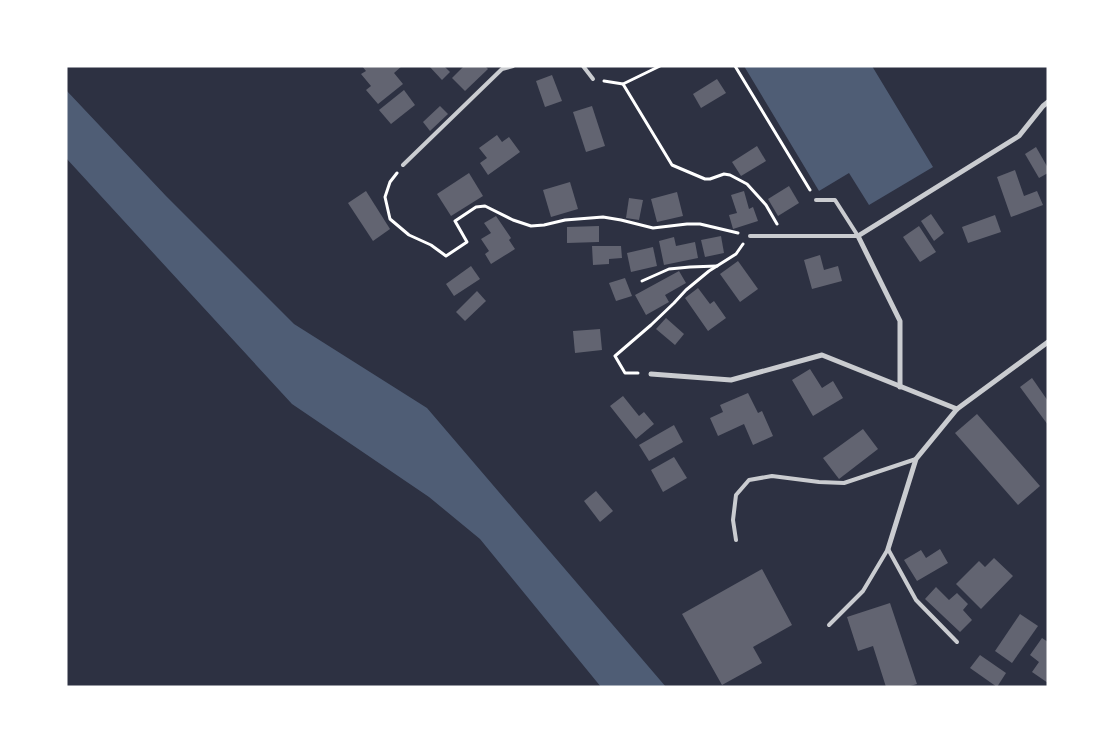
<svg xmlns="http://www.w3.org/2000/svg" width="1114" height="753" font-family="'Exo 2',sans-serif">
  <rect width="100%" height="100%" fill="#2d3142"/>
  <g fill="#4f5d75">
    <polygon points="744,66 872,66 933,167 869,205 849,173 819,191"/>
    <polygon points="66,90 166,196 294,324 427,408 666,687 601,687 480,539 429,497 292,404 66,158"/>
  </g>
  <g fill="#626471">
    <polygon points="362,66 402,66 394,73 403,84 378,104 366,90 371,86 361,74 366,71"/>
    <polygon points="429,66 444,66 450,72 442,80"/>
    <polygon points="464,66 485,66 488,69 465,91 452,78"/>
    <polygon points="552,75 562,101 545,107 536,81"/>
    <polygon points="717,79 726,93 701,108 693,94"/>
    <polygon points="404,90 415,105 391,124 379,110"/>
    <polygon points="440,106 448,114 430,131 423,122"/>
    <polygon points="592,106 605,146 586,152 573,112"/>
    <polygon points="497,135 502,142 509,137 520,152 488,175 480,163 487,158 479,148"/>
    <polygon points="757,146 766,161 741,176 732,162"/>
    <polygon points="1036,147 1048,168 1048,173 1039,178 1025,154"/>
    <polygon points="1015,170 1024,196 1037,191 1043,205 1011,217 997,177"/>
    <polygon points="469,173 483,196 451,216 437,194"/>
    <polygon points="570,182 578,209 551,217 543,190"/>
    <polygon points="789,186 799,203 778,216 768,199"/>
    <polygon points="366,191 390,229 373,241 348,203"/>
    <polygon points="744,191 749,209 753,207 758,221 733,229 729,215 737,213 731,195"/>
    <polygon points="677,192 683,216 657,222 651,199"/>
    <polygon points="629,198 643,200 639,220 626,218"/>
    <polygon points="931,214 944,233 934,241 921,221"/>
    <polygon points="995,215 1001,232 968,243 962,227"/>
    <polygon points="496,216 511,238 509,240 515,249 491,264 485,254 489,251 481,239 491,233 484,223"/>
    <polygon points="599,226 599,242 567,243 567,227"/>
    <polygon points="919,226 936,252 920,262 903,237"/>
    <polygon points="721,236 724,253 705,257 701,240"/>
    <polygon points="674,237 676,246 695,242 698,258 664,265 659,241"/>
    <polygon points="592,246 621,246 622,258 609,259 609,264 593,265"/>
    <polygon points="653,247 657,266 631,272 627,253"/>
    <polygon points="820,255 824,270 838,266 842,281 812,289 804,260"/>
    <polygon points="738,261 758,289 740,302 720,274"/>
    <polygon points="471,266 480,279 454,296 446,284"/>
    <polygon points="679,271 686,283 665,295 669,302 646,315 635,295"/>
    <polygon points="625,278 632,296 616,301 609,283"/>
    <polygon points="698,288 710,304 714,301 726,318 708,331 685,298"/>
    <polygon points="477,291 486,301 465,321 456,312"/>
    <polygon points="666,318 684,334 675,345 656,329"/>
    <polygon points="600,329 602,350 575,353 573,331"/>
    <polygon points="810,369 822,388 833,381 843,398 813,416 792,380"/>
    <polygon points="1032,378 1048,401 1048,425 1020,387"/>
    <polygon points="748,393 758,413 762,411 773,436 753,445 744,424 718,436 710,418 723,412 720,405"/>
    <polygon points="623,396 639,416 644,412 654,424 636,439 610,406"/>
    <polygon points="977,414 1040,486 1018,505 955,433"/>
    <polygon points="674,425 683,442 649,461 639,445"/>
    <polygon points="863,429 878,449 839,479 823,458"/>
    <polygon points="674,457 687,478 663,492 651,470"/>
    <polygon points="596,491 613,511 600,522 584,501"/>
    <polygon points="940,549 948,563 917,581 904,560 921,550 926,558"/>
    <polygon points="994,558 1013,576 981,609 956,584 979,561 985,567"/>
    <polygon points="762,569 792,625 753,647 762,663 722,685 682,614"/>
    <polygon points="936,587 949,600 957,593 968,604 963,610 972,620 960,632 925,599"/>
    <polygon points="890,603 917,684 907,687 886,687 873,646 858,651 847,617"/>
    <polygon points="1020,614 1038,626 1012,663 995,651"/>
    <polygon points="1042,638 1048,642 1048,683 1032,672 1039,662 1030,655"/>
    <polygon points="980,655 1006,673 997,687 970,668"/>
  </g>
  <g fill="none" stroke-linecap="round" stroke-linejoin="round">
    <g stroke="#fff" stroke-width="3">
      <polyline points="735,66 810,190"/>
      <polyline points="604,81 623,84 660,66"/>
      <polyline points="623,84 672,165 705,179 710,179 724,174 730,175 747,184 766,205 777,224"/>
      <polyline points="397,173 390,182 385,197 390,219 409,235 431,245 446,256 467,242 455,221 476,207 485,206 513,220 531,226 544,225 565,220 603,217 621,220 653,228 687,224 700,224 738,233"/>
      <polyline points="642,281 669,269 690,267 717,266"/>
      <polyline points="638,373 625,373 615,356 651,325 674,303 686,290 709,271 736,254 743,244"/>
    </g>
    <g stroke="#caccd0" stroke-width="4">
      <polyline points="583,66 593,79"/>
      <polyline points="403,165 502,69 513,66"/>
      <polyline points="816,200 835,200 858,236"/>
      <polyline points="750,236 858,236"/>
      <polyline points="736,540 733,520 736,495 749,480 772,476 819,482 844,483 916,459"/>
      <polyline points="888,549 916,600 957,642"/>
      <polyline points="829,625 863,591 888,549"/>
    </g>
    <g stroke="#caccd0" stroke-width="5">
      <polyline points="651,374 731,380 822,355 957,409"/>
      <polyline points="900,387 900,321 858,236 1019,136 1043,106 1048,102"/>
      <polyline points="888,549 916,459 957,409 1048,342"/>
    </g>
  </g>
  <rect width="1114" height="753" fill="none" stroke="#ffffff" stroke-width="135"/>
</svg>
